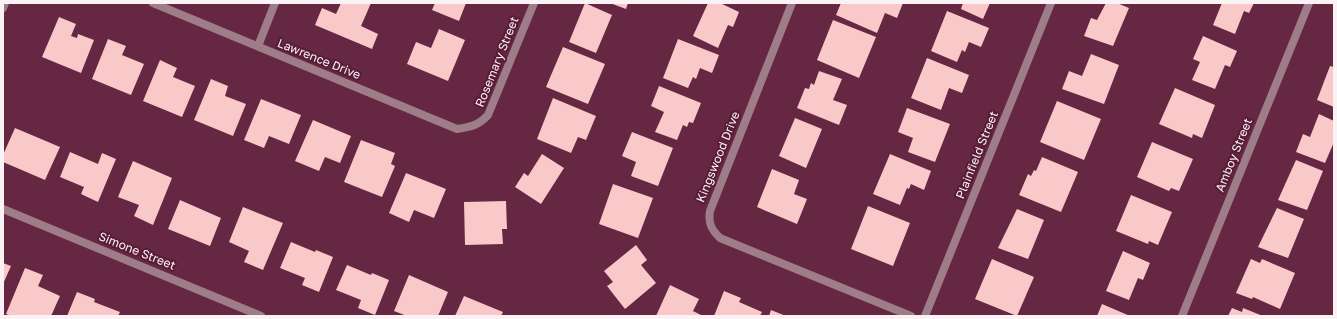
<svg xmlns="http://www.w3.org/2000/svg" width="1337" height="319" font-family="'Golos Text',sans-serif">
  <rect width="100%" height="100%" fill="#652741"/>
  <g fill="#f9c8c9">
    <polygon points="341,3 371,3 361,26 378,34 372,49 315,25 322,8 336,14"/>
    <polygon points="435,3 466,3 459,21 432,10"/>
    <polygon points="585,3 612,15 596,53 569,42"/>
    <polygon points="610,3 628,3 626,9"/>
    <polygon points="708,3 720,3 739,12 733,27 728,25 718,48 693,36"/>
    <polygon points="841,3 903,3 897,18 885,13 877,33 836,15"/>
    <polygon points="963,3 990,3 983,19 961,9"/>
    <polygon points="1106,3 1117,3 1129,8 1113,46 1084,36 1091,18 1097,20"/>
    <polygon points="1222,3 1254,3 1249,13 1244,11 1235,34 1213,25"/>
    <polygon points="947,11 989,28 981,47 969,42 965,52 962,50 957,62 931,51"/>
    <polygon points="59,17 76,24 71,36 77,38 78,34 94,40 81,73 42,57"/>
    <polygon points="833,20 876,37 859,78 817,60"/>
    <polygon points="439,29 465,40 448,81 407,64 416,42 431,48"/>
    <polygon points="1203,36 1237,51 1230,67 1225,65 1215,89 1192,80 1200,62 1193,59"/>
    <polygon points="108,39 126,46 122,55 144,64 131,95 92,79"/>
    <polygon points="678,39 719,55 712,73 700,68 696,79 693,77 688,88 663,78"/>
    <polygon points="563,47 605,64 588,104 546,87"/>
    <polygon points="1091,54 1119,65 1104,104 1062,89 1069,71 1082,76"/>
    <polygon points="927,58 969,75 962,93 949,88 941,110 911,98"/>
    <polygon points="160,60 177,68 173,77 195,86 182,117 143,101"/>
    <polygon points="1330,66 1334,67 1334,107 1317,100"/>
    <polygon points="819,71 842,79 833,100 847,105 839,125 797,108 805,88 809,89 811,83 814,85"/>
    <polygon points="211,79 228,86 225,96 246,104 233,136 194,120"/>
    <polygon points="659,86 701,103 693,123 689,122 687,127 683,125 677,140 655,132 664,112 651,106"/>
    <polygon points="1175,88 1215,105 1202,138 1193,134 1192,138 1159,124"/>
    <polygon points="553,98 596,116 586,140 578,137 571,153 537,139"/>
    <polygon points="261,99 301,115 289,144 269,136 264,148 244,140"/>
    <polygon points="1057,101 1101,119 1084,160 1040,142"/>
    <polygon points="907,108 950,124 935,162 908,152 913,138 898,132"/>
    <polygon points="1319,114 1334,121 1334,142 1325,163 1296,152 1303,134 1310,137"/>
    <polygon points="795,118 822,129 806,168 779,156"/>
    <polygon points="313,120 351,136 340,163 325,157 319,171 295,161"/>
    <polygon points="15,128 60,147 45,180 3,162 3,155"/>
    <polygon points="632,132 673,148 658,186 631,176 636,162 622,156"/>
    <polygon points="361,140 395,153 391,164 395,166 382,197 344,182"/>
    <polygon points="1152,142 1193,159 1179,191 1171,188 1169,191 1137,177"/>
    <polygon points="70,152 98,164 102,153 116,159 98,202 81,194 84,187 60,177"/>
    <polygon points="542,154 564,168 541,204 515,187 524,173 528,176"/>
    <polygon points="890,154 931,171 924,190 911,184 909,189 907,188 900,205 873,194"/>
    <polygon points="1042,157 1078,172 1061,212 1019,195 1028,174 1031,176 1034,170 1036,171"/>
    <polygon points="1296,160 1323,171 1307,210 1278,200"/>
    <polygon points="133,161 172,178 153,225 134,216 139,205 118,197"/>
    <polygon points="772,169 799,180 794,194 807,199 797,224 757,207"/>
    <polygon points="406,173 446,189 434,218 414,210 409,222 389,213"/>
    <polygon points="613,184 653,198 638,238 599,224"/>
    <polygon points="1131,195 1172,212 1158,245 1149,241 1148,244 1116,231"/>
    <polygon points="180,200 221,218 210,246 168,229"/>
    <polygon points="506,201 507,229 502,229 503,244 465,245 464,202"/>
    <polygon points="868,206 910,223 893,266 851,249"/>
    <polygon points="243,207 283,223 263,270 244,262 249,251 229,242"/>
    <polygon points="1277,208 1304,219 1288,258 1258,247"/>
    <polygon points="1017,209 1044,220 1028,259 998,248"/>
    <polygon points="291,242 315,252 316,250 333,257 319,292 302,285 305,278 280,268"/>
    <polygon points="636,245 647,260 641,265 656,283 625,309 607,286 613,282 604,271"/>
    <polygon points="1123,251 1150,263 1143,280 1138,278 1129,300 1106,291"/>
    <polygon points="992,259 1034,277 1017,316 975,299"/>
    <polygon points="1251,259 1260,263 1262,259 1295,273 1280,309 1253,297 1252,299 1236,293"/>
    <polygon points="3,263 11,266 3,284"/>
    <polygon points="347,265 371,275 372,273 389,280 375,315 358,308 361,300 336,290"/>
    <polygon points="25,268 43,275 38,286 60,296 51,316 12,316 6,314"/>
    <polygon points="409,275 448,292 438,316 407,316 394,311"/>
    <polygon points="670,285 699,299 693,311 703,316 656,316"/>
    <polygon points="724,291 741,298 739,302 762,312 760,316 714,316"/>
    <polygon points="77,292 95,299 94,302 120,312 118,316 67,316"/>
    <polygon points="464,296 503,312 501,316 455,316"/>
    <polygon points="1102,304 1130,316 1097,316"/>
    <polygon points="1232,308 1242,312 1243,308 1263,316 1228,316"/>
    <polygon points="771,310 786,316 769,316"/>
  </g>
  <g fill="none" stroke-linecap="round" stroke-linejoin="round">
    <polyline stroke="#976b7d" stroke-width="2.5" stroke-dasharray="3 3" stroke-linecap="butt" points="946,316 946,315"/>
    <g stroke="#9e7d88" stroke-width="8">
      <path d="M153,3L457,129C471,127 479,125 488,115L534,3"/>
      <path d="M792,3L710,211C708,223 711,229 720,238L911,316"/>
      <polyline points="3,8 5,3"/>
      <polyline points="258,46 275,3"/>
      <polyline points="3,209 261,316"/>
      <polyline points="925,316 1051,3"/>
      <polyline points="1182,316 1309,3"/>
    </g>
  </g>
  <g text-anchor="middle" stroke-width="4" stroke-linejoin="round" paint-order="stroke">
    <g font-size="12" fill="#faf2f4" stroke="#591c36">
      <text transform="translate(319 59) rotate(22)" y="4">Lawrence Drive</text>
      <text transform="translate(497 62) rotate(-68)" y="4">Rosemary Street</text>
      <text transform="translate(977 155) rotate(-68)" y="4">Plainfield Street</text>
      <text transform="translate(1234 155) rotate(-68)" y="4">Amboy Street</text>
      <text transform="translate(718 157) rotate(-68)" y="4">Kingswood Drive</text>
      <text transform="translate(137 251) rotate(22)" y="4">Simone Street</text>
    </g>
  </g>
  <rect width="1337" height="319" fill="none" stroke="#faf2f4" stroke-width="8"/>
</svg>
